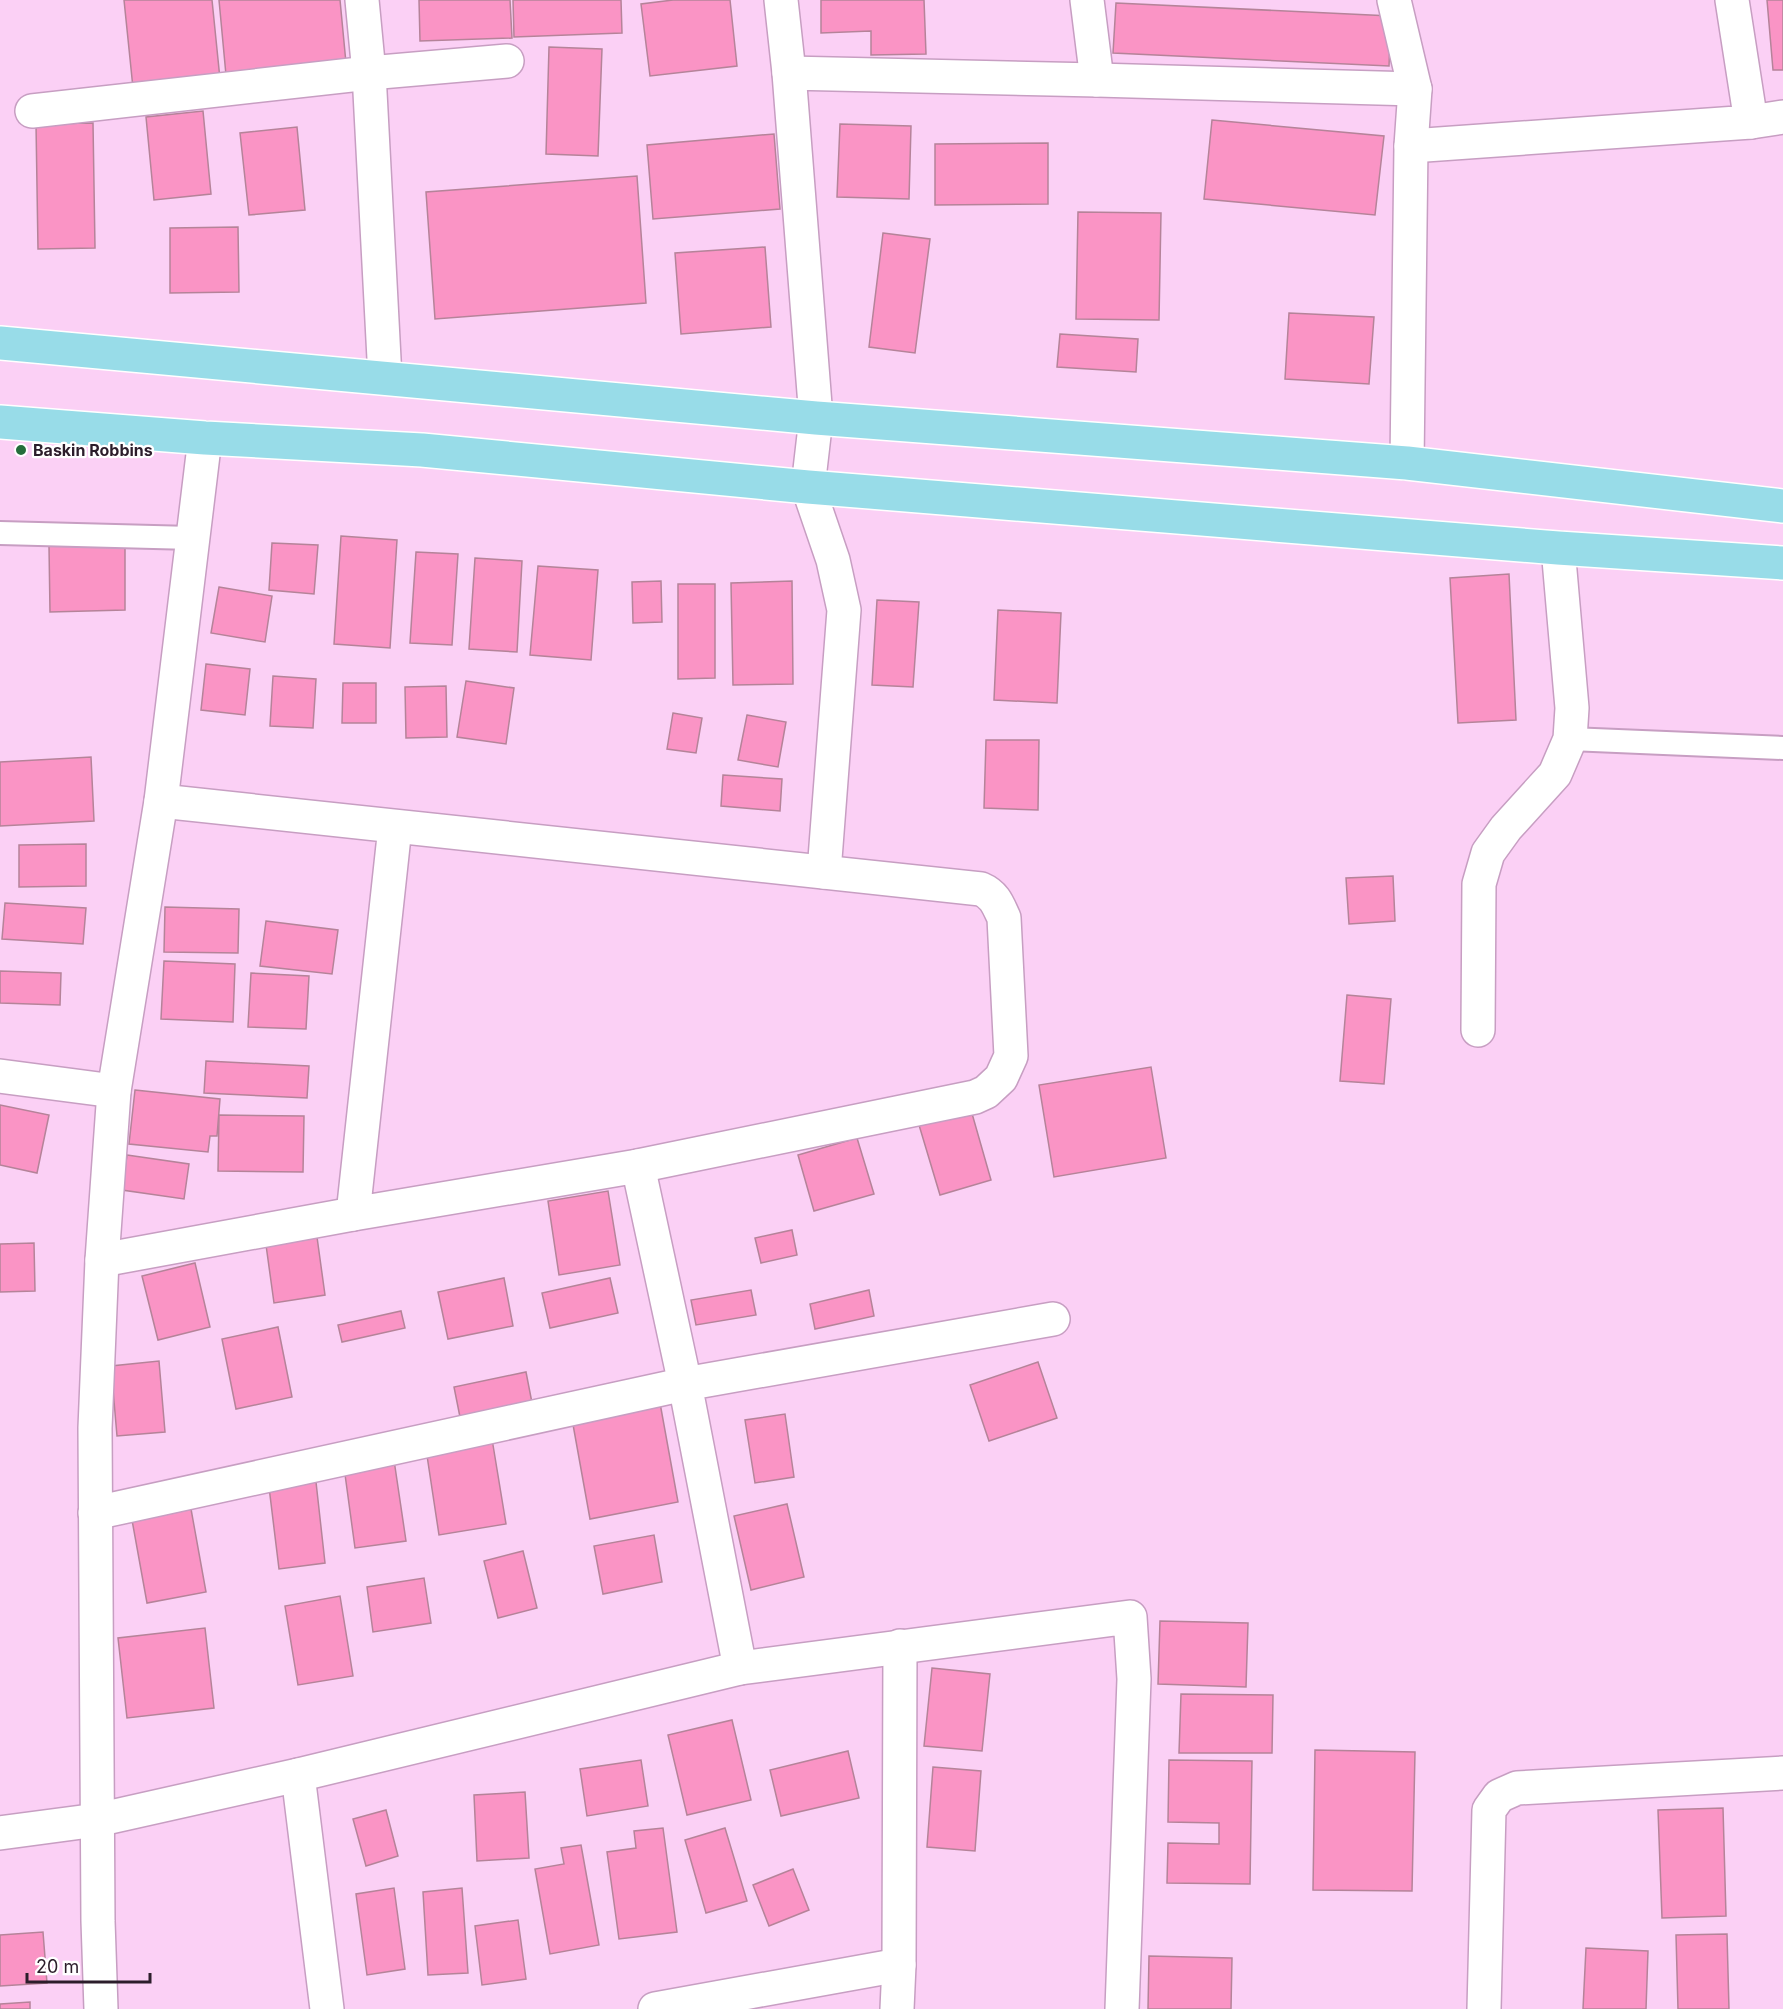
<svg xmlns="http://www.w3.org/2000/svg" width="1783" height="2009" font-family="Inter,sans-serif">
  <rect width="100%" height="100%" fill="#fbd0f5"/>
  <g fill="#fa94c5" stroke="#b58399" stroke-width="1.5">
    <polygon points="124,0 212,0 220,79 133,88"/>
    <polygon points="219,0 340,0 346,63 226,75"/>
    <polygon points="419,0 510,0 512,38 420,41"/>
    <polygon points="513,0 621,0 622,33 514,37"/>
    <polygon points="673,0 730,0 737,66 650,76 641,4"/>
    <polygon points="821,0 924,0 926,54 871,55 871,31 821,33"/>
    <polygon points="1767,0 1783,0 1783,70 1773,70"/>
    <polygon points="1116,3 1391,16 1389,66 1113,53"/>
    <polygon points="549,47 602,49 598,156 546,154"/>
    <polygon points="203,111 211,194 154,200 146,117"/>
    <polygon points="1212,120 1384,136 1375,215 1204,199"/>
    <polygon points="93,123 95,248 38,249 36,124"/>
    <polygon points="840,124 911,126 909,199 837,197"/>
    <polygon points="297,127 305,210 249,215 240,133"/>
    <polygon points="774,134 780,209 653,219 647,145"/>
    <polygon points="1048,143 1048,204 935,205 935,144"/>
    <polygon points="637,176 646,303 435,319 426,192"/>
    <polygon points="1078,212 1161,213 1159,320 1076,319"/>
    <polygon points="238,227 239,292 170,293 170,228"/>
    <polygon points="883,233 930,239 915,353 869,347"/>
    <polygon points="765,247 771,327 681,334 675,253"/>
    <polygon points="1289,313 1374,317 1369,384 1285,379"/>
    <polygon points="1060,334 1138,339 1136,372 1057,367"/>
    <polygon points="341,536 397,540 390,648 334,644"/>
    <polygon points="272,543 318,545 314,594 269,590"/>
    <polygon points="125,545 125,610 50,612 49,546"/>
    <polygon points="416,552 458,554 452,645 410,643"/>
    <polygon points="475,558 522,561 517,652 469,649"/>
    <polygon points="538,566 598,570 591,660 530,655"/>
    <polygon points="1509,574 1516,720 1458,723 1450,578"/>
    <polygon points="661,581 662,622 633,623 632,582"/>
    <polygon points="792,581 793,684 733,685 731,583"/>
    <polygon points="678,584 715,584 715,678 678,679"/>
    <polygon points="219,587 272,596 265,642 211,633"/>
    <polygon points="877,600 919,602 913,687 872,685"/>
    <polygon points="998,610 1061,613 1057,703 994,700"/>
    <polygon points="206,664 250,669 245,715 201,710"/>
    <polygon points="273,676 316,679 313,728 270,726"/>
    <polygon points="466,681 514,688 506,744 457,737"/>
    <polygon points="343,683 376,683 376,723 342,723"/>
    <polygon points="446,686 447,737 406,738 405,687"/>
    <polygon points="673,713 702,718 696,753 667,749"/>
    <polygon points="747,715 786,722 778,767 738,760"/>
    <polygon points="986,740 1039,740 1038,810 984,808"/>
    <polygon points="91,757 94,821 0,826 0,762"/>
    <polygon points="723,775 782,779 780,811 721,806"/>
    <polygon points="86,844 86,886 19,887 19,845"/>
    <polygon points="1393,876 1395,921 1349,924 1346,878"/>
    <polygon points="5,903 86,908 83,944 2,939"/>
    <polygon points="165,907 239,909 238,953 164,952"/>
    <polygon points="266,921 338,930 332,974 260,966"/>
    <polygon points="164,961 235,964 233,1022 161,1019"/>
    <polygon points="0,971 61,973 60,1005 0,1003"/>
    <polygon points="251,973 309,976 306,1029 248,1027"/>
    <polygon points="1347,995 1391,999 1384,1084 1340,1081"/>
    <polygon points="206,1061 309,1066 307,1098 204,1093"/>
    <polygon points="1151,1067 1166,1158 1054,1177 1039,1085"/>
    <polygon points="135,1090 220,1099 217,1136 210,1136 208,1152 129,1144"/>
    <polygon points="0,1105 49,1115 37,1173 0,1165"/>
    <polygon points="971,1110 991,1180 940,1195 919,1125"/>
    <polygon points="219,1115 304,1116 303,1172 218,1171"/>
    <polygon points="857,1138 874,1194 814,1211 798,1155"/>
    <polygon points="127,1155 189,1164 184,1199 122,1190"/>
    <polygon points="608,1191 620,1265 559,1275 548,1201"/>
    <polygon points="792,1230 797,1255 761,1263 755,1238"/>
    <polygon points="317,1237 325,1295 274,1303 266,1245"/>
    <polygon points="34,1243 35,1291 0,1292 0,1244"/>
    <polygon points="195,1263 210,1327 158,1340 142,1276"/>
    <polygon points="504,1278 513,1326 448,1339 438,1292"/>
    <polygon points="610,1278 618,1313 550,1328 542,1293"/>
    <polygon points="751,1290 756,1315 696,1325 691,1300"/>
    <polygon points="869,1290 874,1316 815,1329 810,1304"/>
    <polygon points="401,1311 405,1328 342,1342 338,1325"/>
    <polygon points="278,1327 292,1397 236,1409 222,1339"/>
    <polygon points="159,1361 165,1432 117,1436 111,1366"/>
    <polygon points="1038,1362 1057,1418 989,1441 970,1385"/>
    <polygon points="526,1372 533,1408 461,1422 454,1387"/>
    <polygon points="660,1403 678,1502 590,1519 572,1419"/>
    <polygon points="785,1414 794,1477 755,1483 745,1420"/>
    <polygon points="492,1439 506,1524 439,1535 426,1449"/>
    <polygon points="394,1460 406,1541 355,1548 344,1467"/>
    <polygon points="316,1482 325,1563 279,1569 269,1487"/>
    <polygon points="787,1504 804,1577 751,1590 734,1516"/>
    <polygon points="191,1509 206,1592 147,1603 132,1520"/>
    <polygon points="654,1535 662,1582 603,1594 594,1546"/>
    <polygon points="523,1551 537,1608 498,1618 484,1561"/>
    <polygon points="424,1578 431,1623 373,1632 367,1587"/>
    <polygon points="340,1596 353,1676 298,1685 285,1606"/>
    <polygon points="1160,1621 1248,1623 1246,1687 1158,1684"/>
    <polygon points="205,1628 214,1708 127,1718 118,1638"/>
    <polygon points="932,1668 990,1674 982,1751 924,1746"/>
    <polygon points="1181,1694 1273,1695 1272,1753 1179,1753"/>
    <polygon points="732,1720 751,1800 687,1815 668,1735"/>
    <polygon points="1315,1750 1415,1752 1412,1891 1313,1890"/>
    <polygon points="848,1751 859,1798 781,1816 770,1770"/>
    <polygon points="641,1760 648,1806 587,1816 580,1769"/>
    <polygon points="1169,1760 1252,1761 1250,1884 1167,1883 1168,1843 1219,1844 1219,1823 1168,1822"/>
    <polygon points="933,1767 981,1771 975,1851 927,1847"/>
    <polygon points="525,1792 529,1858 477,1861 474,1795"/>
    <polygon points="1723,1808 1726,1916 1662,1918 1658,1810"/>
    <polygon points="386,1810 398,1856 366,1866 353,1819"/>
    <polygon points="663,1828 677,1932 619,1939 607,1852 636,1848 634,1831"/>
    <polygon points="725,1828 747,1901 706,1913 685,1840"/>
    <polygon points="581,1845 599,1945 550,1954 535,1869 564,1864 561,1848"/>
    <polygon points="793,1869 809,1910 769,1926 753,1885"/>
    <polygon points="394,1888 405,1969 367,1975 356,1894"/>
    <polygon points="462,1888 468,1973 428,1975 423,1892"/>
    <polygon points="518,1920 526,1979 482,1985 475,1926"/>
    <polygon points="43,1932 47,1983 0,1986 0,1935"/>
    <polygon points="1727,1934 1729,2009 1678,2009 1676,1935"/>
    <polygon points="1586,1948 1648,1951 1646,2009 1583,2009"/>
    <polygon points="1149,1956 1232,1958 1231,2009 1148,2009"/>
    <polygon points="30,2002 30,2009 0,2009 0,2004"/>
  </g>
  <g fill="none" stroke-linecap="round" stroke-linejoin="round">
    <defs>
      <g id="lane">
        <polyline points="0,533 192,538"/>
        <polyline points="1570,739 1783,748"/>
      </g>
      <g id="street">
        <polyline points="362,0 369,73 385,378"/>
        <polyline points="781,0 789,73"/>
        <polyline points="1087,0 1097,80"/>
        <polyline points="1394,0 1415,89 1411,146 1407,463"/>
        <polyline points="32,111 369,73 507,61"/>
        <polyline points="1751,122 1783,117"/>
        <polyline points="1411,146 1751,122 1732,0"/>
        <path d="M161,801L981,889C995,895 998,905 1004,918L1011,1056L1001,1078L986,1092L975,1097L638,1166L353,1214L395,827"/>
        <polyline points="824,872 844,610 833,560 808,487 816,418 789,73 1097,80 1415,89"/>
        <polyline points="1478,1030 1479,884 1488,853 1506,828 1555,774 1570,739 1572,708 1558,548"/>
        <polyline points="0,1076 114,1091 161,801 205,438"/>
        <polyline points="102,1260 353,1214"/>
        <polyline points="1053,1319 685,1384 740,1668 1130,1617 1134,1679 1122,2009"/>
        <polyline points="95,1513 685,1384 638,1166"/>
        <polyline points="298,1775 327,2009"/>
        <polyline points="0,1833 97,1820 298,1775 740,1668"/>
        <polyline points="101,2009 98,1921 95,1428 102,1260 114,1091"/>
        <polyline points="655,2009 899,1965"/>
        <polyline points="897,2009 899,1965 900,1646"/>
        <polyline points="1484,2009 1489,1810 1499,1796 1517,1788 1783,1773"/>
      </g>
      <g id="primary">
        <polyline points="0,343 816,418 1407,463 1783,506"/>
        <polyline points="0,422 205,438 422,450 808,487 1558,548 1783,563"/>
      </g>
    </defs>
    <use href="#lane" stroke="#c79ec2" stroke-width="26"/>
    <use href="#street" stroke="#c79ec2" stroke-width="36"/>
    <use href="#primary" stroke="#fff" stroke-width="36"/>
    <use href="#lane" stroke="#fff" stroke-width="22"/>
    <use href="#street" stroke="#fff" stroke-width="33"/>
    <use href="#primary" stroke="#98dce8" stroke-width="33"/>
  </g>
  <circle fill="#246d3b" stroke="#fff" stroke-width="2" cx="21" cy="450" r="6"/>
  <g text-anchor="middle" stroke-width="4.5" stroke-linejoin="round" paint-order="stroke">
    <g font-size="16" font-weight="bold" fill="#2c1d2b" stroke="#fff" text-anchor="start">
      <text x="33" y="456">Baskin Robbins</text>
    </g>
  </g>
  <path d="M27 1973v9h123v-9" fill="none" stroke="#2c1d2b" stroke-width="3"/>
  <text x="36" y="1973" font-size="18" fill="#2c1d2b" stroke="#ffffff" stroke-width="4.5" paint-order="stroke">20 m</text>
</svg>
